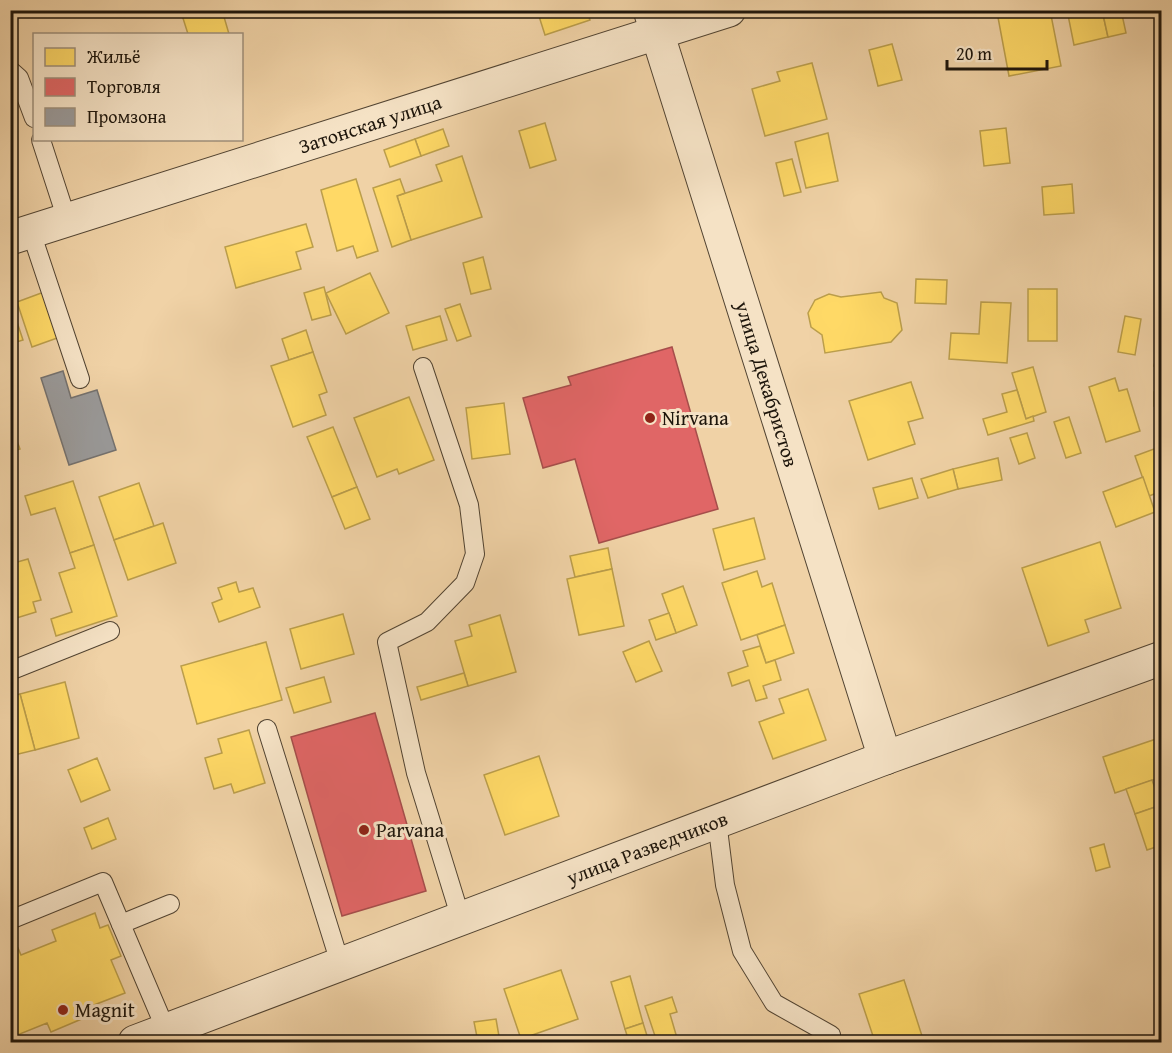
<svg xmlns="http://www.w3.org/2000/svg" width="1172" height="1053" font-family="'Gentium Book Plus',serif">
  <rect width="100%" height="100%" fill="#f0d2a6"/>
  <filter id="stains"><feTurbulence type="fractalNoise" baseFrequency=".00333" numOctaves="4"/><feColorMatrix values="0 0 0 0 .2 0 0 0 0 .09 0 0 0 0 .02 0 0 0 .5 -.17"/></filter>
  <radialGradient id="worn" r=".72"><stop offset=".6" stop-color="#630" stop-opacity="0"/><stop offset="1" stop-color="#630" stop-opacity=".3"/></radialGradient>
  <g fill="#ffd966" stroke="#bb9e4b" stroke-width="1.5">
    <polygon points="186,10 222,10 229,34 188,34 181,12"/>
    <polygon points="537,10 587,10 590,20 545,35"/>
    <polygon points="1007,10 1050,10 1061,66 1009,76 997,12"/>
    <polygon points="1067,10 1102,10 1108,37 1074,45"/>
    <polygon points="1102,10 1121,10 1126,33 1108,37"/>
    <polygon points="892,44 902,80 878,86 869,50"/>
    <polygon points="812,63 827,119 765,136 752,89 780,81 777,72"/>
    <polygon points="545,123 556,160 530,168 519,131"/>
    <polygon points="1006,128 1010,163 984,166 980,131"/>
    <polygon points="443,129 449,146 421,156 415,139"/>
    <polygon points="828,133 838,181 806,188 795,142"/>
    <polygon points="415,139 421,156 390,167 384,150"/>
    <polygon points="462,156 482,217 411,240 397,196 442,181 436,165"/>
    <polygon points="792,159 801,192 784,196 776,163"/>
    <polygon points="356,179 378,251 357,258 353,246 337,251 321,190"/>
    <polygon points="400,179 405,193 397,196 411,240 392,247 373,188"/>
    <polygon points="1072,184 1074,213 1044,215 1042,187"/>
    <polygon points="306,224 313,247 296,252 301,269 236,288 225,247"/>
    <polygon points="483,257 491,289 471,294 463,263"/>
    <polygon points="370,273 389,313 346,334 326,293"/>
    <polygon points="916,279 947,280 946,304 915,303"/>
    <polygon points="324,287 331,315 312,320 304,293"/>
    <rect x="1028" y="289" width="29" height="52"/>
    <polygon points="44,292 60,337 32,347 17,302"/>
    <polygon points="881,292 884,298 897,303 902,330 891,342 825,353 822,335 811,327 808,313 815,300 829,294 841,297"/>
    <polygon points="10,301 23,340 10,344"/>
    <polygon points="981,302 1011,303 1007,363 949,359 951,333 979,334"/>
    <polygon points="460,304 471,336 457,341 445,309"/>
    <polygon points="440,316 447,340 413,350 406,326"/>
    <polygon points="1125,316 1141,319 1135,355 1118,352"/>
    <polygon points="306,330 313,352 289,360 282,339"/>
    <polygon points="1162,335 1162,368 1154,366"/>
    <polygon points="313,352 327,392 319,395 326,415 293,427 271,366"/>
    <polygon points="1033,367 1046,412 1026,419 1012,373"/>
    <polygon points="1115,378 1119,391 1127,389 1140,431 1106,442 1089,387"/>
    <polygon points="911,382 923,418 908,422 915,444 868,460 849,401"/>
    <polygon points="1017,390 1026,419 1033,416 1034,421 988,435 983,419 1007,412 1002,394"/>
    <polygon points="1162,391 1162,406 1154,406 1154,392"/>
    <polygon points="409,397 434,460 399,474 397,469 377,477 354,418"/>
    <polygon points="504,403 510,454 472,459 466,408"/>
    <polygon points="1069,417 1081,453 1066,458 1054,422"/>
    <polygon points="10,423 20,449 10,452"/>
    <polygon points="333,427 357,487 332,497 307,437"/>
    <polygon points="1027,433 1035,458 1019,464 1010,438"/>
    <polygon points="1162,446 1162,491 1149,496 1135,456"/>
    <polygon points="998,458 1002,480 958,489 953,469"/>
    <polygon points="953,469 958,489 928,498 921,479"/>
    <polygon points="1143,477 1155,512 1116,527 1103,492"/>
    <polygon points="912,478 918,498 879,509 873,488"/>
    <polygon points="73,481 94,545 70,553 55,508 31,515 25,496"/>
    <polygon points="139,483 154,526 114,540 99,497"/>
    <polygon points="357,487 370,519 345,529 332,497"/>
    <polygon points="754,518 765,559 724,570 713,529"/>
    <polygon points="163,523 176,563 128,580 114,540"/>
    <polygon points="1100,542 1121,608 1085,620 1089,632 1048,646 1022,568"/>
    <polygon points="94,545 117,616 56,636 51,619 72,612 59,573 75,568 70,553"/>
    <polygon points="608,548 612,569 575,577 570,556"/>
    <polygon points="28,559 41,600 33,602 36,612 10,620 10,564"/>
    <polygon points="612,569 624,626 579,635 567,579"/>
    <polygon points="757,571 762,587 772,583 785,625 741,640 722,583"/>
    <polygon points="236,582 239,592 253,588 260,607 219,622 212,603 222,599 218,588"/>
    <polygon points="683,586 697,625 676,633 662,594"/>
    <polygon points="669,613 676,633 656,640 649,620"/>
    <polygon points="343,614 354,654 301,669 290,629"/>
    <polygon points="500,615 516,672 468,686 455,641 472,636 469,625"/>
    <polygon points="785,625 794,653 766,663 757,635"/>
    <polygon points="649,641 662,671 636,682 623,652"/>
    <polygon points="266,642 282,700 197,724 181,666"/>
    <polygon points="760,646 766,663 775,660 781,680 763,686 767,698 756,701 749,680 732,686 728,673 748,666 743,651"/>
    <polygon points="464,673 468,686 421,700 417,687"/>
    <polygon points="324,677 331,702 294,713 286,688"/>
    <polygon points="65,682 79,738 35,750 20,694"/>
    <polygon points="808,689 826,740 773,759 759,722 784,713 779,699"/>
    <polygon points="20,694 35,750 10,756 10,696"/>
    <polygon points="249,730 265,783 234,793 231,784 214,789 205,758 222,753 218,739"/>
    <polygon points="1156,739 1162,753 1162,777 1115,793 1103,757"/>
    <polygon points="539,756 559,816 505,835 484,775"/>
    <polygon points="97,758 110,790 81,802 68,770"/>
    <polygon points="1152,780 1161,805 1135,814 1126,789"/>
    <polygon points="1161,805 1162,845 1147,850 1135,814"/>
    <polygon points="108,818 116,839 92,849 84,828"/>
    <polygon points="1104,844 1110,867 1096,871 1090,848"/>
    <polygon points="95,913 100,928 108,925 121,956 111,960 125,993 81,1010 84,1018 51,1032 47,1023 10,1038 10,951 18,948 21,955 56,941 52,930"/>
    <polygon points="561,970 578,1019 521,1039 504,989"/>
    <polygon points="630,976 643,1023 625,1029 611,982"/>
    <polygon points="904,980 923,1039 913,1042 875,1042 859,994"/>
    <polygon points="672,997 677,1012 670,1014 677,1038 657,1042 645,1006"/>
    <polygon points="496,1019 500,1042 478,1042 474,1022"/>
    <polygon points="643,1023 649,1042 629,1042 625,1029"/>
  </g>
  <g fill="#e06666" stroke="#a64e4b" stroke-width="1.5">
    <polygon points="672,347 718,509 599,543 575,459 543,468 523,398 571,385 568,377"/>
    <polygon points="375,713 426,891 342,916 291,737"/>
  </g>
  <polygon fill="#999" stroke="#74716e" stroke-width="1.5" points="63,371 71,398 97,390 116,450 69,465 41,378"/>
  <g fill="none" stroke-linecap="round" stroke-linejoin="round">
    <defs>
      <g id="service">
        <polyline points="10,70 19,78 34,118"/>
        <polyline points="41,140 67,220"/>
        <polyline points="31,232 80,379"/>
        <polyline points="423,367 469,505 475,554 465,583 427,622 387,642 416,773 461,919"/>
        <polyline points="10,671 110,631"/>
        <polyline points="267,729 340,963"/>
        <polyline points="717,821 725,885 742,951 774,1003 831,1035"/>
        <polyline points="10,920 103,882 166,1030"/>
        <polyline points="121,924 170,904"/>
      </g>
      <g id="minor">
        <polyline points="650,10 885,758"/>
        <polyline points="10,238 729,10"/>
        <polyline points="135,1042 885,758 1162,658"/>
      </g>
    </defs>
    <use href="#service" stroke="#524432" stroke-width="20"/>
    <use href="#minor" stroke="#524432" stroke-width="35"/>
    <use href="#service" stroke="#f5e2c5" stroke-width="18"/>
    <use href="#minor" stroke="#f5e2c5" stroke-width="33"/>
  </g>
  <g fill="#8f2418" stroke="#f5e2c5" stroke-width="2">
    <circle cx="650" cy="418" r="6"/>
    <circle cx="364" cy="830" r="6"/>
    <circle cx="63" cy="1010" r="6"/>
  </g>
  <g text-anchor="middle" stroke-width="6" stroke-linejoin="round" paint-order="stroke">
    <g font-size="20" fill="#1d150b" stroke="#f5e2c5">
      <text transform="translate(370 124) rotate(-18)" y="7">Затонская улица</text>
      <text transform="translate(767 384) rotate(73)" y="7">улица Декабристов</text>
      <text transform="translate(647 848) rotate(-21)" y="7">улица Разведчиков</text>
    </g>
    <g font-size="20" fill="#1d150b" stroke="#f5e2c5" text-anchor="start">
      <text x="662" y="425">Nirvana</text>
      <text x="376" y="837">Parvana</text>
      <text x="75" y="1017">Magnit</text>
    </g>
  </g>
  <rect width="1172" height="1053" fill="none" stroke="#f0d2a6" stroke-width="36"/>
  <rect x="12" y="12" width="1148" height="1029" fill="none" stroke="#1d150b" stroke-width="3"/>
  <rect x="18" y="18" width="1136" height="1017" fill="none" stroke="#1d150b" stroke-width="1.5"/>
  <rect x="33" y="33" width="210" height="108" fill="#f5e2c5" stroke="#9f907b" stroke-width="1.5"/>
  <rect x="45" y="48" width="30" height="18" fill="#ffd966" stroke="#9f907b" stroke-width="1.5"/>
  <text x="87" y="63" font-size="18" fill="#1d150b">Жильё</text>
  <rect x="45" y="78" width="30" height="18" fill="#e06666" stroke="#9f907b" stroke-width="1.5"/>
  <text x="87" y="93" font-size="18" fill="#1d150b">Торговля</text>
  <rect x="45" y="108" width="30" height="18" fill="#999999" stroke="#9f907b" stroke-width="1.5"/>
  <text x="87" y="123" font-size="18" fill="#1d150b">Промзона</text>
  <path d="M947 60v9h100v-9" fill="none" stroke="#1d150b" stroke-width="3"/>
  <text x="956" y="60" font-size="18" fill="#1d150b" stroke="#f5e2c5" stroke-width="4.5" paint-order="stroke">20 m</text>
  <rect width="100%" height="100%" filter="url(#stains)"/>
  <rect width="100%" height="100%" fill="url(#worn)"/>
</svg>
